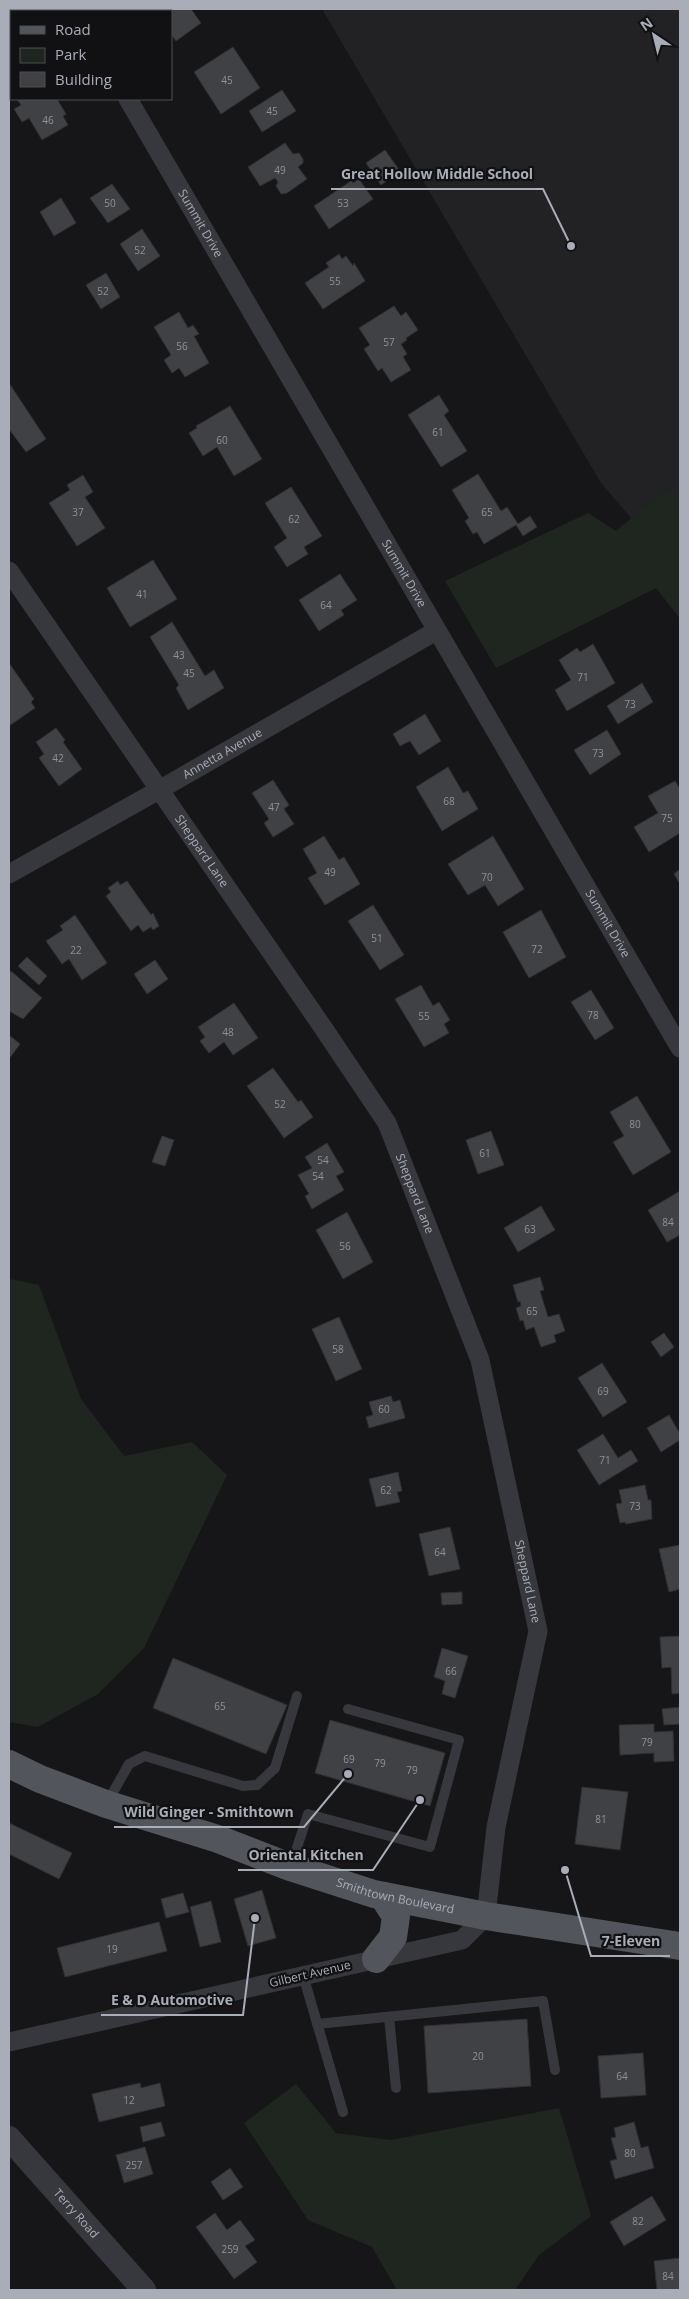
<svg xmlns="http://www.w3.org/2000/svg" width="689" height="2299" font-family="'Open Sans',sans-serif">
  <rect width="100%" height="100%" fill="#161618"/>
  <polygon fill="#222225" points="322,9 680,9 680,575 601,483"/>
  <g fill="#1e261f">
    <polygon points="667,488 680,495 680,619 656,588 496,668 445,581 588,513 616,531"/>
    <polygon points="12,1279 39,1285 81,1399 124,1456 192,1442 227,1475 144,1648 98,1694 38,1727 9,1722 9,1283"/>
    <polygon points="296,2084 336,2133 391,2140 559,2108 591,2216 539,2255 515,2290 397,2290 372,2247 308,2220 244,2123"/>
  </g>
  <g fill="#404145" stroke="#303034">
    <polygon points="9,9 14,11 11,11 11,40 9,41"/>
    <polygon points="154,9 191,9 201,23 176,41 171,34 171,11 155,11"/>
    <polygon points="233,47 260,88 221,114 194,72"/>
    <polygon points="282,90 296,111 262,132 249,111"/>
    <polygon points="17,99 57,99 66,114 63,116 68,125 42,140 29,118 22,122 14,109 21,105"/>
    <polygon points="285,143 293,154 299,153 303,159 303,163 298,167 307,179 287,193 281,194 276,186 278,182 275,178 260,186 248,167"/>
    <polygon points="385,150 400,171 381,185 366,163"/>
    <polygon points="359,179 373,199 329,229 314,206 351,181 353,183"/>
    <polygon points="112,184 130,209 108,223 90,198"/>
    <polygon points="61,198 76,223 54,236 40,212"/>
    <polygon points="142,229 160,256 138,271 120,244"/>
    <polygon points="339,254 342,259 346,256 353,266 354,263 365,281 323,309 305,283 329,267 326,263"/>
    <polygon points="106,273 120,297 101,309 86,285"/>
    <polygon points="394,306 401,316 406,312 418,330 406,338 407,340 401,344 407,354 403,357 411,370 391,382 382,368 378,371 364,349 370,345 359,328"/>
    <polygon points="179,312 188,328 193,325 199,334 194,336 209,363 185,377 179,368 172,373 164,360 171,355 154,327"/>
    <polygon points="9,383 46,439 26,452 9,429"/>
    <polygon points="439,395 449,411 444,415 467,451 441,467 408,415"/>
    <polygon points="230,406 262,459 234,476 217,447 203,456 189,433 197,428 196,426"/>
    <polygon points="478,474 501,511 507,507 518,524 530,516 537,527 523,536 516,525 484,544 477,532 473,534 465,521 469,518 452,490"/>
    <polygon points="83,475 93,492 85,497 105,528 77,546 49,503 70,490 67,485"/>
    <polygon points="291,487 322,536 304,547 308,554 287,567 274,547 287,538 265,503"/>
    <polygon points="153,560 177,599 130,627 107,588"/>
    <polygon points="340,574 357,600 341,610 344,615 319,631 299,600"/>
    <polygon points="172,622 205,676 214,670 224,688 188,710 176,688 179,685 150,637"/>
    <polygon points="593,644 615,683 567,711 555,690 571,680 559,660 577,648 580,652"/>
    <polygon points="9,663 34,699 31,702 35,708 9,726"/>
    <polygon points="642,683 653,702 618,724 607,706"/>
    <polygon points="425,714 441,741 419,755 410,741 400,746 393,734"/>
    <polygon points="56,728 65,740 63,742 82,769 59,786 39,758 44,754 36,742"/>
    <polygon points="607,730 621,754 590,775 574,750"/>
    <polygon points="448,767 463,793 468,791 478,809 442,831 416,787"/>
    <polygon points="273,780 289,805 284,809 294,824 273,837 264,823 269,819 252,793"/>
    <polygon points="675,781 680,789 680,833 649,852 634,827 658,813 648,796"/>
    <polygon points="324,836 339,860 344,857 360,884 325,905 308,878 317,873 303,849"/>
    <polygon points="493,836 524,889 498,906 485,885 468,895 448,864"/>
    <polygon points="680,869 680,884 674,874"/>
    <polygon points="118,881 120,885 127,881 151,915 153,913 159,926 153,930 151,927 143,932 138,925 131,931 106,896 111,892 108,888"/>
    <polygon points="373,905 404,955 380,970 348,921"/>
    <polygon points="541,910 566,957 529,978 503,932"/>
    <polygon points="75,915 107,963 82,980 69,959 62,964 46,941 63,930 60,926"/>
    <polygon points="27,957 47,976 39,985 18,966"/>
    <polygon points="155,960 168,979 147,994 134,974"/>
    <polygon points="11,971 42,998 23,1019 9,1011 9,974"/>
    <polygon points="421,985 433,1006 439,1002 450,1020 444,1024 449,1033 424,1047 395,999"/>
    <polygon points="591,990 614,1028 595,1040 571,1002"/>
    <polygon points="234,1003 258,1038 233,1055 224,1042 209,1053 200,1041 205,1037 198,1027"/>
    <polygon points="9,1035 20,1044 9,1059"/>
    <polygon points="273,1068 298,1102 301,1100 313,1117 284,1138 247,1086"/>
    <polygon points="637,1096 671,1152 633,1175 613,1142 624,1136 610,1112"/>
    <polygon points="491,1131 504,1165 478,1174 466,1140"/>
    <polygon points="162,1136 174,1140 165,1166 152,1162"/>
    <polygon points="327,1143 344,1172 336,1176 344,1190 312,1209 305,1196 309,1194 298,1175 312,1168 305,1157"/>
    <polygon points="680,1191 680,1235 667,1242 648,1210"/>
    <polygon points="541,1206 555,1230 518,1252 504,1228"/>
    <polygon points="347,1212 373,1262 343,1279 316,1230"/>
    <polygon points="540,1277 544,1290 540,1291 548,1317 559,1314 565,1331 554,1335 556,1342 541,1347 534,1327 526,1330 523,1320 520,1321 516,1308 521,1306 520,1301 518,1302 513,1285"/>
    <polygon points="339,1317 362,1369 336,1381 312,1329"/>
    <polygon points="664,1333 674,1347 661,1357 651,1342"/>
    <polygon points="602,1363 627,1402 603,1417 578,1378"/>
    <polygon points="391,1396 393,1402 400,1400 405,1418 369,1428 366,1417 373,1415 369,1402"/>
    <polygon points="669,1415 680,1434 680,1440 661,1452 647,1428"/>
    <polygon points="603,1434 618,1458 631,1450 638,1461 599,1485 577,1450"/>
    <polygon points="398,1472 402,1491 397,1492 400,1502 376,1507 369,1479"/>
    <polygon points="645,1485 648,1500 651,1500 652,1519 626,1524 625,1522 620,1523 616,1504 622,1503 619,1490"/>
    <polygon points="450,1527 460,1569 429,1576 419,1534"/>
    <polygon points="680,1545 680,1589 669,1592 659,1549"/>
    <polygon points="462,1592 462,1604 442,1605 441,1593"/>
    <polygon points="680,1636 680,1693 672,1694 671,1667 662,1668 660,1637"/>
    <polygon points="442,1648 468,1656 455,1698 442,1694 445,1681 434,1677"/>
    <polygon points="173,1658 287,1705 266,1754 153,1708"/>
    <polygon points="680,1707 680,1724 664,1725 662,1709"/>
    <polygon points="330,1720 445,1753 430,1806 315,1773"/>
    <polygon points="654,1724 654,1732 673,1731 674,1761 654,1762 654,1753 620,1755 619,1725"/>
    <polygon points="582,1787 628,1792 620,1850 575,1844"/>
    <polygon points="9,1823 72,1853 59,1879 9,1854"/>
    <polygon points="262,1890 276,1938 248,1946 234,1899"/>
    <polygon points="183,1893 189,1912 166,1918 161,1899"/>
    <polygon points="211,1901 221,1942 200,1947 190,1907"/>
    <polygon points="159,1922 167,1951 65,1977 57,1948"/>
    <polygon points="527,2019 531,2086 428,2093 424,2026"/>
    <polygon points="643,2053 646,2095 601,2098 598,2056"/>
    <polygon points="140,2083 141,2088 160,2083 165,2106 99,2122 92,2094"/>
    <polygon points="161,2122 165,2136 143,2142 140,2127"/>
    <polygon points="634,2122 641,2148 648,2146 654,2168 615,2179 610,2161 617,2159 611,2138 616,2137 614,2128"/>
    <polygon points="145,2147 153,2174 124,2183 116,2155"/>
    <polygon points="230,2168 243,2187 223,2200 211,2182"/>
    <polygon points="652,2196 666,2220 624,2246 610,2222"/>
    <polygon points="215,2213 227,2230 240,2220 255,2240 245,2246 257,2262 234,2279 196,2227"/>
    <polygon points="680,2258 680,2290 657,2290 654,2261"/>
  </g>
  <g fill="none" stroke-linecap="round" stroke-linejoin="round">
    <g stroke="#37383d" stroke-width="10">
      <polyline points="107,1803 129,1764 145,1756 243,1786 257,1785 275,1768 297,1696"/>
      <polyline points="291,1866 308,1814 430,1847 459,1740 348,1709"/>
      <polyline points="303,1975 343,2112"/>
      <polyline points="389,2017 396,2088"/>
      <polyline points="317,2024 543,2001 555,2070"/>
    </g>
    <g stroke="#37383d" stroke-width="19">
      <polyline points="75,9 77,11"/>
      <path id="s1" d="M128,99L680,1048"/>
      <path id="s2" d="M9,571L324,1029L387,1123L480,1360L538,1631L496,1827L486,1916L462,1940L9,2042"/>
      <path id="s3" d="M9,874L159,790L436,631"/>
    </g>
    <path stroke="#37383d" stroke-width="24" id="s4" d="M9,2138L144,2290"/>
    <g stroke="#53555c" stroke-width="28">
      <path id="s5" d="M9,1764L40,1779L106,1804L218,1839L290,1867L374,1894L486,1916L680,1946"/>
      <polyline points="376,1959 393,1937 396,1916 383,1896"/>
    </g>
  </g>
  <g text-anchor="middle" stroke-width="4.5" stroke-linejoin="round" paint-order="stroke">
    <g font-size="10" fill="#8e929b">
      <text x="227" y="84">45</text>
      <text x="272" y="115">45</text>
      <text x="48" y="124">46</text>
      <text x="280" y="174">49</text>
      <text x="110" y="207">50</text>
      <text x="343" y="207">53</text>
      <text x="140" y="254">52</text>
      <text x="335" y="285">55</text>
      <text x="103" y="295">52</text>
      <text x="389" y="346">57</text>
      <text x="182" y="350">56</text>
      <text x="438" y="436">61</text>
      <text x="222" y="444">60</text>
      <text x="78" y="516">37</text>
      <text x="487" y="516">65</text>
      <text x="294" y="523">62</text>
      <text x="142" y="598">41</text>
      <text x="326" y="609">64</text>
      <text x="179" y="659">43</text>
      <text x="189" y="677">45</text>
      <text x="583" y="681">71</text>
      <text x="630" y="708">73</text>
      <text x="598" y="757">73</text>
      <text x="58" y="762">42</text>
      <text x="449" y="805">68</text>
      <text x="274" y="811">47</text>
      <text x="667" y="822">75</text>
      <text x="330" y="876">49</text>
      <text x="487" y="881">70</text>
      <text x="377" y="942">51</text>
      <text x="537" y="953">72</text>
      <text x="76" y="954">22</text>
      <text x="593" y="1019">78</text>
      <text x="424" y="1020">55</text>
      <text x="228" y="1036">48</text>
      <text x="280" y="1108">52</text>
      <text x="635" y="1128">80</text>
      <text x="485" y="1157">61</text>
      <text x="323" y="1164">54</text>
      <text x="318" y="1180">54</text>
      <text x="668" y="1226">84</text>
      <text x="530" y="1233">63</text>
      <text x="345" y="1250">56</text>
      <text x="532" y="1315">65</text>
      <text x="338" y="1353">58</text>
      <text x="603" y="1395">69</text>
      <text x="384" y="1413">60</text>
      <text x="605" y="1464">71</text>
      <text x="386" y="1494">62</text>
      <text x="635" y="1510">73</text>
      <text x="440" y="1556">64</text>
      <text x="451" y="1675">66</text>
      <text x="220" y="1710">65</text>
      <text x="647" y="1746">79</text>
      <text x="349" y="1763">69</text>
      <text x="380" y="1767">79</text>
      <text x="412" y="1774">79</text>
      <text x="601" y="1823">81</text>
      <text x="112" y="1953">19</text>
      <text x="478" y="2060">20</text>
      <text x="622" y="2080">64</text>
      <text x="129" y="2104">12</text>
      <text x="630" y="2157">80</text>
      <text x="134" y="2169">257</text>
      <text x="638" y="2225">82</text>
      <text x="230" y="2253">259</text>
      <text x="668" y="2280">84</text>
    </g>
    <g font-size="12" fill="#a8adb8" stroke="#111113">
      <text dy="4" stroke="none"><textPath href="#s1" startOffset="144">Summit Drive</textPath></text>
      <text dy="4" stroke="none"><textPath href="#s1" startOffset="549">Summit Drive</textPath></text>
      <text dy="4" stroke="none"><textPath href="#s3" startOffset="245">Annetta Avenue</textPath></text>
      <text dy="4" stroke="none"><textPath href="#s2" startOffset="340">Sheppard Lane</textPath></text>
      <text dy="4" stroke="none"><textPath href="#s1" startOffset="954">Summit Drive</textPath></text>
      <text dy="4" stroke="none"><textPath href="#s2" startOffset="745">Sheppard Lane</textPath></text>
      <text dy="4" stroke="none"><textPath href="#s2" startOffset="1150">Sheppard Lane</textPath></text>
      <text dy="4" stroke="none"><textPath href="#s5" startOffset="409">Smithtown Boulevard</textPath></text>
      <text transform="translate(310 1974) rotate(-13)" y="4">Gilbert Avenue</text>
      <text dy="4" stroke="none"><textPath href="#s4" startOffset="101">Terry Road</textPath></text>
    </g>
  </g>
  <path fill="none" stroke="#a8adb8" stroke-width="2" d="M571 246L543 189H331M348 1774L304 1827H114M420 1800L373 1870H238M565 1870L591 1956H670M255 1918L243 2015H101"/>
  <g fill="#a8adb8" stroke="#111113" stroke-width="2">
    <circle cx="571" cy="246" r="5"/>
    <circle cx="348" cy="1774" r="5"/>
    <circle cx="420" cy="1800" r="5"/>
    <circle cx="565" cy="1870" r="5"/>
    <circle cx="255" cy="1918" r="5"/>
  </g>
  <g font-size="14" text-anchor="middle" font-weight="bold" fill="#a8adb8" stroke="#111113" stroke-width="4.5" stroke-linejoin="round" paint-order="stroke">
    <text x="437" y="179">Great Hollow Middle School</text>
    <text x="209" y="1817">Wild Ginger - Smithtown</text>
    <text x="306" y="1860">Oriental Kitchen</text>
    <text x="631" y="1946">7-Eleven</text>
    <text x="172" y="2005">E &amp; D Automotive</text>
  </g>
  <rect width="689" height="2299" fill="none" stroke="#a8adb8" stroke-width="20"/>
  <rect x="10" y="10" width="162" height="90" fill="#111113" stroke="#4d4f55"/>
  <rect x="20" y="26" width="25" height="8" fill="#53555c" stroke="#4d4f55"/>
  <text x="55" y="35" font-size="15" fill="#a8adb8">Road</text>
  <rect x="20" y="48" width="25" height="15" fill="#1e261f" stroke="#4d4f55"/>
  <text x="55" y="60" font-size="15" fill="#a8adb8">Park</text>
  <rect x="20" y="72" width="25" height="15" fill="#404145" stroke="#4d4f55"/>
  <text x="55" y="85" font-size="15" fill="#a8adb8">Building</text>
  <g transform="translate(654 35) rotate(325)" stroke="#111113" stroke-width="4" paint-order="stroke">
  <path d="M0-4L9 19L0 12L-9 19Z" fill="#a8adb8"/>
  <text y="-8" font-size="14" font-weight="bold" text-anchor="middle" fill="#a8adb8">N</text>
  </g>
</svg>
